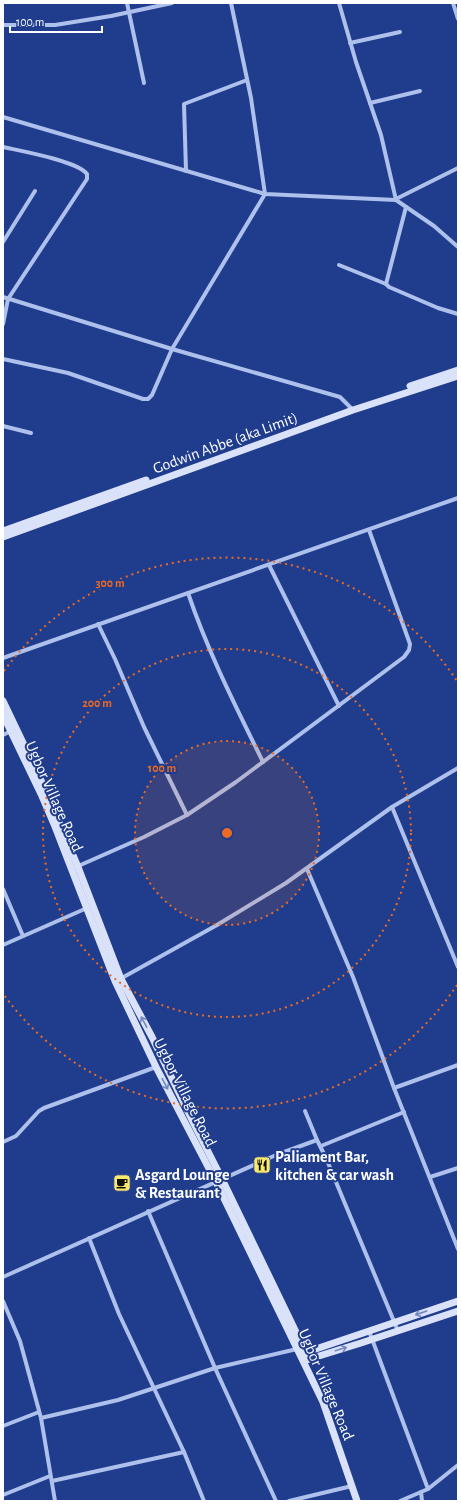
<svg xmlns="http://www.w3.org/2000/svg" width="461" height="1504" font-family="'Alegreya Sans',sans-serif">
  <rect width="100%" height="100%" fill="#203d8d"/>
  <g fill="none" stroke-linecap="round" stroke-linejoin="round">
    <g stroke="#aec0ec" stroke-width="4">
      <polyline points="127,3 144,83"/>
      <polyline points="339,3 356,62 381,135 396,200 434,226 458,247"/>
      <polyline points="453,3 458,19"/>
      <polyline points="3,25 55,25 111,16 172,3"/>
      <polyline points="350,43 400,32"/>
      <polyline points="370,103 420,91"/>
      <polyline points="3,117 265,194 396,200"/>
      <path d="M3,147C21,151 77,161 87,174V179L8,299L3,324"/>
      <polyline points="186,171 184,104 247,80"/>
      <polyline points="396,199 458,168"/>
      <polyline points="406,207 386,284 389,287 438,308 458,314"/>
      <polyline points="3,242 35,191"/>
      <polyline points="339,265 386,284"/>
      <polyline points="3,297 172,349 340,397 353,410"/>
      <polyline points="3,359 68,373 143,399 148,399 152,395 172,349 265,194 251,98 231,3"/>
      <polyline points="3,426 31,433"/>
      <polyline points="269,565 339,706"/>
      <path d="M188,593C208,652 236,707 263,762"/>
      <polyline points="98,624 115,659 144,727 187,815"/>
      <polyline points="3,658 458,498"/>
      <polyline points="3,735 11,731"/>
      <polyline points="392,807 458,967"/>
      <polyline points="76,867 144,837 187,815 236,782 404,657 409,650 410,644 369,530"/>
      <polyline points="307,869 353,977 394,1088 458,1249"/>
      <polyline points="3,889 23,936"/>
      <polyline points="3,945 87,908"/>
      <polyline points="120,979 217,925 286,883 392,807 458,768"/>
      <polyline points="394,1088 458,1065"/>
      <polyline points="305,1111 317,1140"/>
      <polyline points="3,1142 16,1136 39,1111 44,1108 156,1067"/>
      <polyline points="321,1146 404,1112"/>
      <polyline points="430,1177 458,1168"/>
      <polyline points="148,1211 215,1368 276,1501"/>
      <polyline points="89,1238 119,1314 184,1452 204,1501"/>
      <polyline points="3,1277 276,1155 317,1140 326,1158 398,1331"/>
      <polyline points="3,1301 20,1341 41,1418 55,1501"/>
      <polyline points="369,1331 428,1489"/>
      <polyline points="41,1418 118,1400 215,1368 297,1349"/>
      <polyline points="3,1426 39,1412"/>
      <polyline points="52,1481 184,1452"/>
      <polyline points="421,1492 422,1501"/>
      <polyline points="3,1495 50,1476"/>
      <polyline points="289,1501 352,1486"/>
      <polyline points="400,1501 428,1489 458,1465"/>
    </g>
    <g stroke="#dae2f9" stroke-width="7">
      <polyline points="410,386 458,370"/>
      <polyline points="3,531 146,480"/>
      <polyline points="3,537 353,410 458,376"/>
      <polyline points="3,701 47,793 78,867 121,979 152,1037 193,1122 222,1179 309,1359"/>
      <polyline points="3,715 42,796 54,824 115,981 156,1067 216,1182 323,1402 357,1501"/>
      <polyline points="301,1354 458,1301"/>
      <polyline points="306,1360 361,1343 458,1311"/>
    </g>
  </g>
  <defs><path id="oneway-shaft" d="M-6 0H5M1.5-3L5.5 0L1.5 3" fill="none" stroke-width="1.6" stroke-linecap="round" stroke-linejoin="round"/></defs>
  <g stroke="#7487be">
    <use href="#oneway-shaft" transform="translate(144 1022) rotate(-118)"/>
    <use href="#oneway-shaft" transform="translate(165 1084) rotate(62)"/>
    <use href="#oneway-shaft" transform="translate(421 1313) rotate(161)"/>
    <use href="#oneway-shaft" transform="translate(341 1349) rotate(-17)"/>
  </g>
  <circle cx="227" cy="833" r="92" fill="#ea6a24" fill-opacity=".12"/>
  <g fill="none" stroke="#ea6a24" stroke-width="2" stroke-dasharray="2 4">
    <circle cx="227" cy="833" r="92"/>
    <circle cx="227" cy="833" r="184"/>
    <path d="M457 985A276 276 0 0 1 4 995M4 671A276 276 0 0 1 457 681"/>
  </g>
  <defs>
    <symbol id="restaurant-square" viewBox="-11 -11 22 22"><rect x="-9" y="-9" width="18" height="18" rx="4" fill="#f9e96f" stroke="#203d8d"/><path d="M-5-6h1v4h1v-4h1v4h1v-4h1v5L-1.5 .5V6h-2V.5L-5-1ZM5-6V6H3V1.5H1.5Q1.5-4 5-6Z" fill="#111"/></symbol>
    <symbol id="cafe-square" viewBox="-11 -11 22 22"><rect x="-9" y="-9" width="18" height="18" rx="4" fill="#f9e96f" stroke="#203d8d"/><path d="M-5.5-4.5H6V0H3Q3 3.5 0 3.5H-2.5Q-5.5 3.5-5.5 0ZM3-3.2v2h1.7v-2ZM-6 4.5H4V6H-6Z" fill="#111"/></symbol>
  </defs>
  <g fill-rule="evenodd">
    <use href="#restaurant-square" x="252" y="1155" width="20" height="20"/>
    <use href="#cafe-square" x="112" y="1173" width="20" height="20"/>
  </g>
  <g text-anchor="middle" stroke-width="4" stroke-linejoin="round" paint-order="stroke">
    <g font-size="16" fill="#fff" stroke="#203d8d">
      <text transform="translate(225 442) rotate(-20)" y="6">Godwin Abbe (aka Limit)</text>
      <text transform="translate(55 796) rotate(66)" y="6">Ugbor Village Road</text>
      <text transform="translate(186 1092) rotate(63)" y="6">Ugbor Village Road</text>
      <text transform="translate(327 1384) rotate(67)" y="6">Ugbor Village Road</text>
    </g>
    <g font-size="16" font-weight="bold" fill="#fff" stroke="#203d8d" text-anchor="start">
      <text x="275" y="1162">Paliament Bar,<tspan x="275" dy="18">kitchen &amp; car wash</tspan></text>
      <text x="135" y="1180">Asgard Lounge<tspan x="135" dy="18">&amp; Restaurant</tspan></text>
    </g>
  </g>
  <circle cx="227" cy="833" r="6" fill="#ea6a24" stroke="#203d8d" stroke-width="2"/>
  <g font-size="12" text-anchor="middle" font-weight="bold" fill="#ea6a24" stroke="#203d8d" stroke-width="4" stroke-linejoin="round" paint-order="stroke">
    <text x="110" y="587">300 m</text>
    <text x="97" y="707">200 m</text>
    <text x="162" y="772">100 m</text>
  </g>
  <rect width="461" height="1504" fill="none" stroke="#ffffff" stroke-width="8"/>
  <path d="M10 26v6h92v-6" fill="none" stroke="#ffffff" stroke-width="2"/>
  <text x="16" y="26" font-size="12" fill="#ffffff" stroke="#203d8d" stroke-width="3" paint-order="stroke">100 m</text>
</svg>
